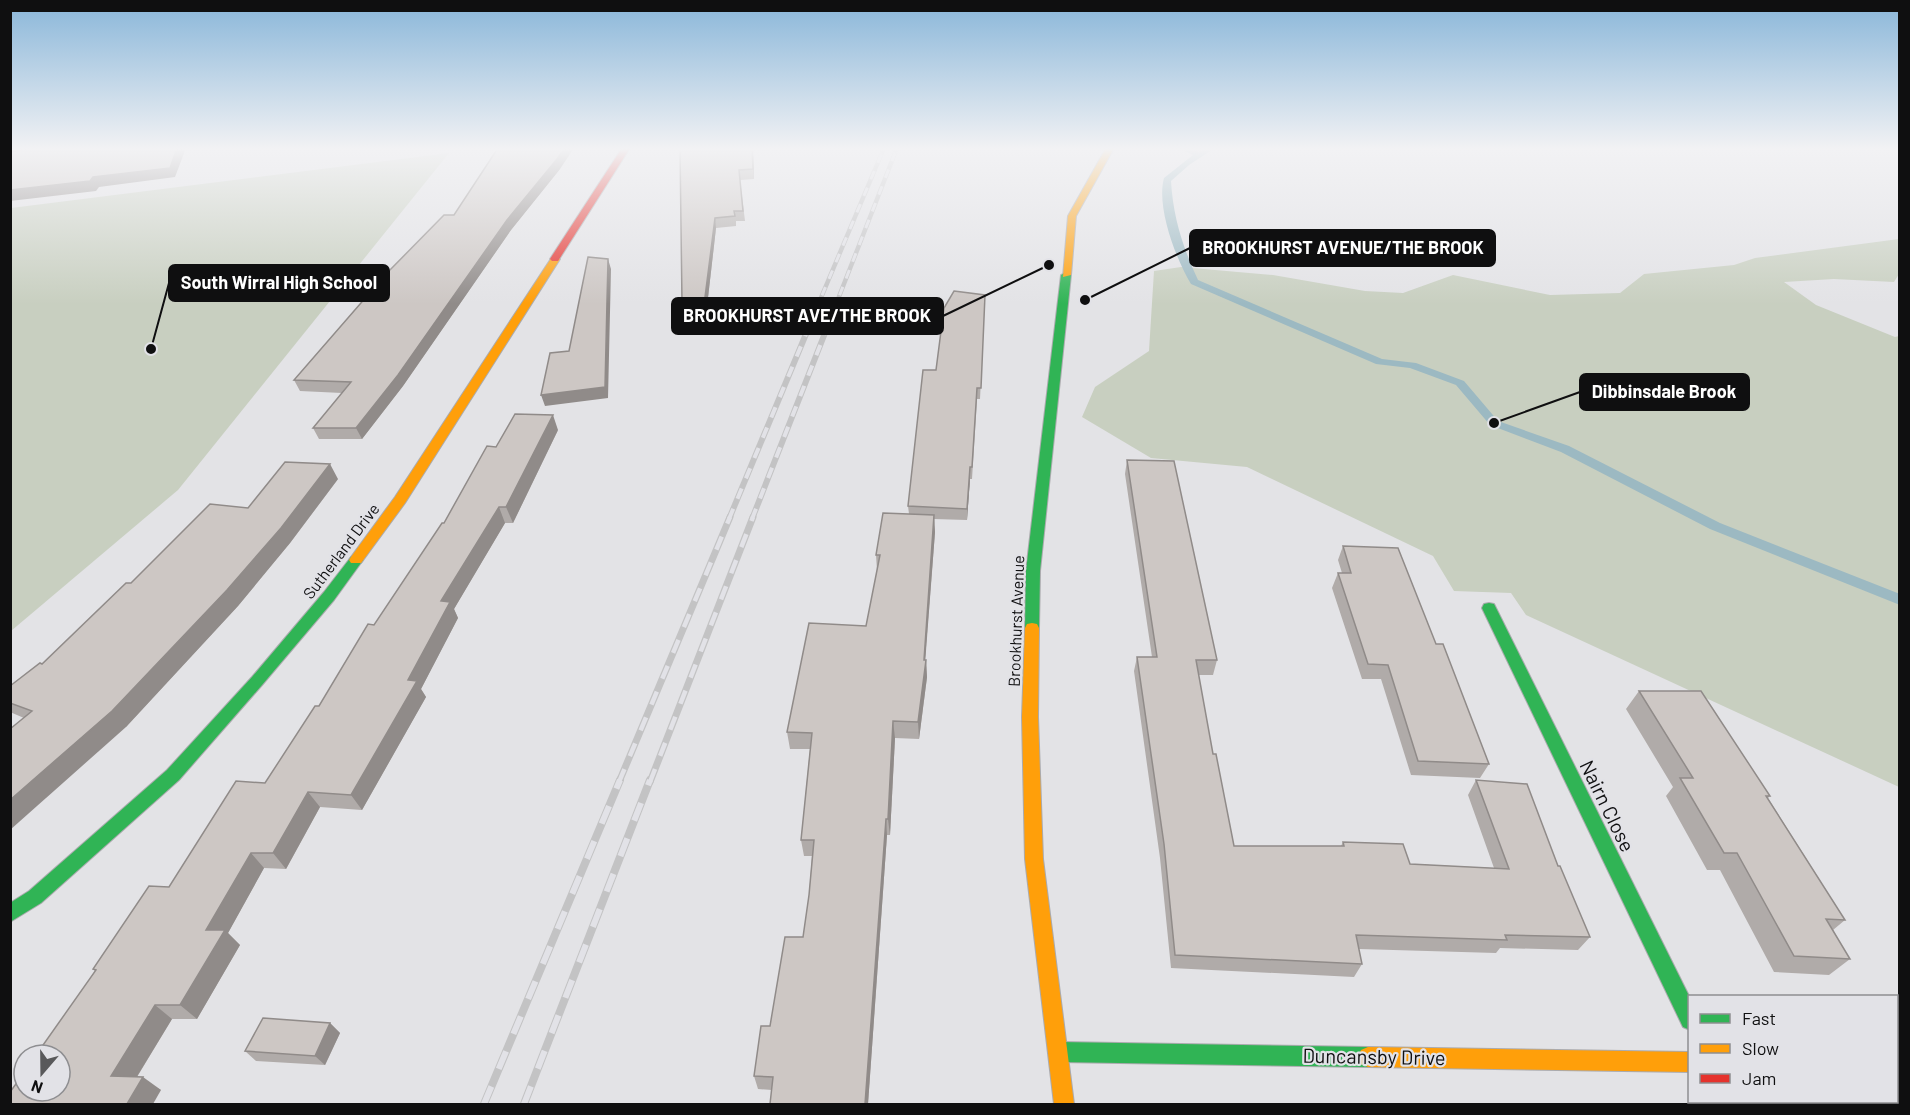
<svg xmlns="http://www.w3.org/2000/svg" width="1910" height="1115" font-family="Barlow,sans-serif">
  <rect width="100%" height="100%" fill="#e3e3e6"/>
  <g fill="#c8cfc0">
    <polygon points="449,153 178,490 11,631 11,208"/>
    <polygon points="1899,239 1899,274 1894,282 1834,279 1784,282 1816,305 1895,337 1899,336 1899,787 1526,615 1511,593 1454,591 1433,556 1247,467 1151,458 1082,417 1095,387 1149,351 1154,271 1181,267 1273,275 1365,291 1403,293 1453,275 1550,295 1620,293 1644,274 1734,265 1755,258"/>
  </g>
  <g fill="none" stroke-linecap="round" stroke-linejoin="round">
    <path fill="#9cb9c2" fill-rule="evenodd" d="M1178,148H1190L1199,152L1205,148H1215L1189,165L1171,181C1173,217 1183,248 1198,280L1382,359L1416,363L1464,381L1498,421L1569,446L1720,523L1900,594V605L1710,529L1561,452L1490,425L1456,385L1410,368L1376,364L1191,284C1176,259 1156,207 1164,178L1193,155Z"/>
    <defs>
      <polygon id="street" points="1896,1070 1900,1071 1900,1104 1875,1104 1873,1102 1896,1102"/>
      <g id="fast">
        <polygon points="1066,272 1071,275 1040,571 1039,628 1037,632 1027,632 1025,628 1026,571 1061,275"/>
        <polygon points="356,555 363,560 334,600 262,685 179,780 41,903 10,922 10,903 29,891 167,770 252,677 324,592 351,557"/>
        <polygon points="1489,603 1494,604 1496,608 1690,998 1690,1030 1683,1027 1482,608 1484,604"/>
        <polygon points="1059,1042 1368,1047 1375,1050 1378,1057 1375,1064 1368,1067 1059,1062 1052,1059 1049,1052 1052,1045"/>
      </g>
      <g id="slow">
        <polygon points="1106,148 1114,148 1076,216 1071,275 1063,277 1068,216"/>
        <polygon points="552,257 560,259 405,503 361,563 351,563 349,560 351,557 395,497"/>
        <polygon points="1032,623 1037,624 1039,628 1038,717 1043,859 1074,1104 1054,1104 1025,859 1022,717 1025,628 1027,624"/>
        <polygon points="1368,1047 1690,1052 1690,1072 1368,1067 1361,1064 1358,1057 1361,1050"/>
      </g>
      <polygon id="jam" points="622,148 630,148 558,261 552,261 550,259"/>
    </defs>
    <use href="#street" stroke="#ababae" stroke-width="2"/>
    <use href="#fast" stroke="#ababae" stroke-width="2"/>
    <use href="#slow" stroke="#ababae" stroke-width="2"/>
    <use href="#jam" stroke="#ababae" stroke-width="2"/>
    <use href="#street" fill="#fbfbfb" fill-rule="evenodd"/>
    <use href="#fast" fill="#30b455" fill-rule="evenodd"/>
    <use href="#slow" fill="#ff9f0a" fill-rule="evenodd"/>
    <use href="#jam" fill="#e5322d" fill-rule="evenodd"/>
    <defs>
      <g id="rail-far3">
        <polyline points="815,312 884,148"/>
        <polyline points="833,312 897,148"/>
      </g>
      <g id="rail-far2">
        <polyline points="729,519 816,310"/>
        <polyline points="752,519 834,310"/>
      </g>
      <g id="rail-far1">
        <polyline points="619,782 730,517"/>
        <polyline points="650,782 753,517"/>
      </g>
      <g id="rail">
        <polyline points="484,1104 620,780"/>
        <polyline points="524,1104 650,780"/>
      </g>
    </defs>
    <use href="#rail-far3" stroke="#c3c3c4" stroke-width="4.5"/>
    <use href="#rail-far2" stroke="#c3c3c4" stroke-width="6"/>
    <use href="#rail-far1" stroke="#c3c3c4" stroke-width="7"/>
    <use href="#rail" stroke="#c3c3c4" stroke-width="8"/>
    <use href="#rail-far3" stroke="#e2e2e7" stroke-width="3" stroke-dasharray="9" stroke-linecap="butt"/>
    <use href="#rail-far2" stroke="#e2e2e7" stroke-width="4" stroke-dasharray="11" stroke-linecap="butt"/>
    <use href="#rail-far1" stroke="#e2e2e7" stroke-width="4.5" stroke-dasharray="14" stroke-linecap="butt"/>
    <use href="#rail" stroke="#e2e2e7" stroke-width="6" stroke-dasharray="19" stroke-linecap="butt"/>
  </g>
  <g fill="#b0aba9">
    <polygon points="680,148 753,148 754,179 740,180 745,221 736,221 736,226 716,228 706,315 684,314 682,303"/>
    <polygon points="560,169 511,230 403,386 362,439 319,439 313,428 342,393 300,391 294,380 454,215"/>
    <polygon points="985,295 980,399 977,399 972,479 970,479 967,520 934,519 935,532 925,660 926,660 927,677 919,739 895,738 890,835 887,835 868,1104 770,1104 772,1090 758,1089 754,1076 770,1026 803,937 809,895 812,856 804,856 801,840 810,749 790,749 787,732 866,626 877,570 876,555 909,514 908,506"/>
    <polygon points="558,430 513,523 505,523 454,609 458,618 421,689 426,697 362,810 320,807 286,869 264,868 228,933 240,945 197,1019 172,1019 137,1077 161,1090 10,1104 95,971 93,969 265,783 319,706 444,523"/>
    <polygon points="1127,460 1217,660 1213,675 1198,675 1213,754 1234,846 1341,846 1343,842 1410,864 1494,868 1468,795 1476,780 1558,866 1590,937 1578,950 1500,948 1496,953 1359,949 1362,964 1354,977 1171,968 1160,858 1134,671 1137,657 1152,657 1125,474"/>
    <polygon points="338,479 290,543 238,606 126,727 24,718 10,712 10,686 42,664 131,583"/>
    <polygon points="1343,546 1436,644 1489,764 1480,778 1411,775 1381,679 1362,679 1332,588 1338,573 1342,573 1338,560"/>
    <polygon points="1639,691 1770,796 1768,798 1845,920 1833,930 1850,959 1829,975 1774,972 1720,870 1707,870 1666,796 1673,787 1626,709"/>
    <polygon points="330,1023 340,1033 325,1065 256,1061 245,1051"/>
  </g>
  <g fill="#908b89">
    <polygon points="177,148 186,148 175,177 99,187 96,191 10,201 10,190 93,177"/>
    <polygon points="565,148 574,148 560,169 511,230 403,386 362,439 356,428 507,220"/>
    <polygon points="752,148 753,148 754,179 753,169"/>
    <polygon points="715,218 716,228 706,315 704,305"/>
    <polygon points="608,259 611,269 608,398 545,406 541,395 605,387"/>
    <polygon points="553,415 558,430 513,523 506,507"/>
    <polygon points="330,464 338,479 290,543 238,606 126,727 10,830 10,800"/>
    <polygon points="970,467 970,479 967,520 967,509"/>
    <polygon points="499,507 505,523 454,609 458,618 421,689 426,697 362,810 351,795 408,680 441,601"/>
    <polygon points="934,515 935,532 924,677 924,660"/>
    <polygon points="926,660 927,677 919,739 918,722"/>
    <polygon points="893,721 895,738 890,835 888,819"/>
    <polygon points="308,792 320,807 286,869 273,853"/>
    <polygon points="886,819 887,835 868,1104 865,1104"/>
    <polygon points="251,853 264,868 228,933 240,945 197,1019 180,1005 206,930"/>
    <polygon points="155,1005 172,1019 130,1088 111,1076"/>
    <polygon points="330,1023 340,1033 325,1065 315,1056"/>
    <polygon points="143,1077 161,1090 153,1104 127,1104"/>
  </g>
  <g fill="#cdc7c4" stroke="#908b89" stroke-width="1.5">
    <polygon points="34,148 177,148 170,168 93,177 90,181 10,190 10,152"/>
    <polygon points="498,148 565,148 557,159 507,220 398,375 356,428 313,428 351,382 294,380 387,273 444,215 454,215"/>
    <polygon points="680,148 752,148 753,169 739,170 743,211 734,211 735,216 715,218 704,305 682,303"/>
    <polygon points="588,257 608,259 605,387 541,395 550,353 569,351"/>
    <polygon points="954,291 985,295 981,388 977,388 972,467 970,467 967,509 908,506 923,370 936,370 944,308"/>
    <polygon points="515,414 553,415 506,507 499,507 441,601 450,602 408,680 417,681 351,795 308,792 273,853 251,853 206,930 225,930 180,1005 155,1005 111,1076 143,1077 127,1104 10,1104 10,1092 24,1073 24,1091 60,1091 60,1055 36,1055 96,970 93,969 149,886 169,887 236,781 265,783 315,706 319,706 368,624 374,625 442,523 444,523 487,446 496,447"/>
    <polygon points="1127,460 1174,461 1217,660 1196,660 1213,754 1216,754 1234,846 1344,846 1343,842 1403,844 1410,864 1509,869 1476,780 1527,784 1558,866 1560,866 1590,937 1505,935 1507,940 1356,935 1362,964 1175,955 1164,844 1137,657 1157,657"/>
    <polygon points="285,462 330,464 281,528 227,590 112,711 10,800 10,729 32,711 10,703 10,686 40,663 42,664 126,583 131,583 210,504 248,508"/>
    <polygon points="883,513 934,515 924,660 926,660 918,722 893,721 888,819 886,819 865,1104 770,1104 773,1077 754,1076 761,1026 770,1026 785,937 803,937 809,895 814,840 801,840 812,733 787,732 809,623 866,626 880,555 876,555"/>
    <polygon points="1343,546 1398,548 1436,644 1443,644 1489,764 1418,761 1388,665 1368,664 1338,573 1351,573"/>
    <polygon points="1639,691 1701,691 1770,796 1766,796 1845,920 1826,919 1850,959 1794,956 1737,853 1724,853 1680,778 1693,778"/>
    <polygon points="263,1018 330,1023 315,1056 245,1051"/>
  </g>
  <linearGradient id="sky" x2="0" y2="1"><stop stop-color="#89b6d9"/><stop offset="0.49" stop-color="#f2f2f4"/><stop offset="1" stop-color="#f2f2f4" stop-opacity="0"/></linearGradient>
  <rect width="1910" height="304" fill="url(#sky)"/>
  <g text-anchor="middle" stroke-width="4.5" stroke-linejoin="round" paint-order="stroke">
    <g font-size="16" fill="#0f0f10" stroke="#e2e2e7">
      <text transform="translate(341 551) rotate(-53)" y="6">Sutherland Drive</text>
      <text transform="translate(1016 621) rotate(-88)" y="6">Brookhurst Avenue</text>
    </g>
    <g font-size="20" fill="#0f0f10" stroke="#e2e2e7">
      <text transform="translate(1607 806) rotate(64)" y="7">Nairn Close</text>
      <text transform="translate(1374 1057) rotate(1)" y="7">Duncansby Drive</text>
    </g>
  </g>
  <path fill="none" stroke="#0f0f10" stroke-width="2" d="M1085 300L1190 248M151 349L169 283M1049 265L943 316M1494 423L1580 392"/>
  <g fill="#0f0f10" stroke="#e2e2e7" stroke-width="2">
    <circle cx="1085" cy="300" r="6"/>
    <circle cx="151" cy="349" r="6"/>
    <circle cx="1049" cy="265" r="6"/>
    <circle cx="1494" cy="423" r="6"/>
  </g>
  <g fill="#0f0f10" stroke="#0f0f10" stroke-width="2">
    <rect x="1190" y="230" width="305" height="36" rx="6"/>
    <rect x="169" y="265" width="220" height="36" rx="6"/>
    <rect x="672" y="298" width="271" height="36" rx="6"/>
    <rect x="1580" y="374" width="169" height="36" rx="6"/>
  </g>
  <g font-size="18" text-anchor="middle" font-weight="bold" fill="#fff">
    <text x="1343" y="254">BROOKHURST AVENUE/THE BROOK</text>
    <text x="279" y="289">South Wirral High School</text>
    <text x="807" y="322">BROOKHURST AVE/THE BROOK</text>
    <text x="1664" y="398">Dibbinsdale Brook</text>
  </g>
  <rect width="1910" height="1115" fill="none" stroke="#0f0f10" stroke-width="24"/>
  <rect x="1688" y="995" width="210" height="108" fill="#e2e2e7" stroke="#8e8e91" stroke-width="1.5"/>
  <rect x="1700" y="1014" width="30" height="9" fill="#30b455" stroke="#8e8e91" stroke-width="1.5"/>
  <text x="1742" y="1025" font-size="18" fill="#0f0f10">Fast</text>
  <rect x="1700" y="1044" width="30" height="9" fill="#ff9f0a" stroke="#8e8e91" stroke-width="1.5"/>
  <text x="1742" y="1055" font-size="18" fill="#0f0f10">Slow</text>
  <rect x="1700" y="1074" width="30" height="9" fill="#e5322d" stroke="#8e8e91" stroke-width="1.5"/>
  <text x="1742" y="1085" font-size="18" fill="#0f0f10">Jam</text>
  <g transform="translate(42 1073) rotate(200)"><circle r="28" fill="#e2e2e7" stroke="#8e8e91" stroke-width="1.5"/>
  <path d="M0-4.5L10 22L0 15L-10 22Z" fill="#59595b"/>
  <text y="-9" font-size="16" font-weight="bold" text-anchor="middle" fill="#0f0f10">N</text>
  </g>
</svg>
